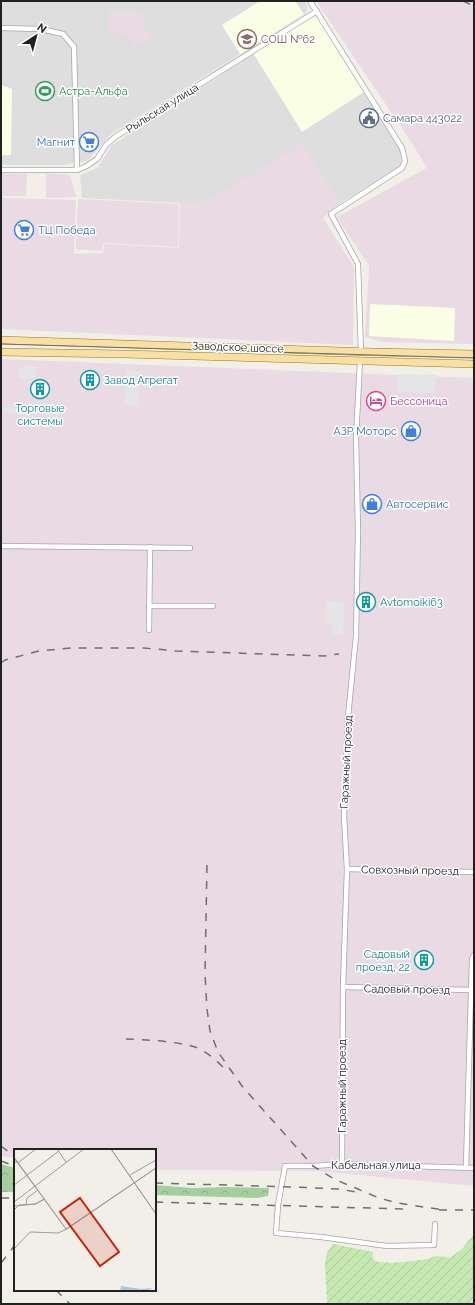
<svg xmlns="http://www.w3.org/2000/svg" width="475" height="1305" font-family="Raleway,sans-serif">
  <defs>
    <pattern id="forest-crowns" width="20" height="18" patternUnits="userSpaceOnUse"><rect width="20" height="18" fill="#a5ce9e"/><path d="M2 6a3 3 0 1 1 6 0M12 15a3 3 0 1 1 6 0" fill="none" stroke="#8eb188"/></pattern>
    <pattern id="garden-furrows" width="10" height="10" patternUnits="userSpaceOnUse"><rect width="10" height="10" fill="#c4e8b0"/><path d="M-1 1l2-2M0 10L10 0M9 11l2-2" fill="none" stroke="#a8c797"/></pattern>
  </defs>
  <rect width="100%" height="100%" fill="#f1efe8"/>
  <g fill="#dfdede">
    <polygon points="1,1 304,1 308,7 305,14 111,134 87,161 63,165 1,165"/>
    <polygon points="314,15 318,17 400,150 401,163 400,166 398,168 339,204 302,145 202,204 82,198 80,175 97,168 112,145"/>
  </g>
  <g fill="#e9dae4">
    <polygon points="316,1 474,1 474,344 383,342 365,337 369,266 337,217 427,168 412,143"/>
    <polygon points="109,10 143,11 142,23 151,36 135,47 125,34 109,33"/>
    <polygon points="302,145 339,204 323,218 354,267 353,345 1,329 1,198 76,200 74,254 103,253 104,244 179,248 180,203 202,203"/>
    <polygon points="1,173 27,174 26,196 1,196"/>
    <polygon points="46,173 70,175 76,197 46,198"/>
    <polygon points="78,199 179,204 178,247 103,243 102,251 76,249"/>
    <polygon points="1,359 474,378 474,1186 318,1171 155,1170 155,1150 15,1150 15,1158 1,1156"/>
  </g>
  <g fill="#fafee4">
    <polygon points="260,1 295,1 304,14 240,54 222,25"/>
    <polygon points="311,16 318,17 364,92 302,132 253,53"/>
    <polygon points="1,85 12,89 11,155 1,155"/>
    <polygon points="370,304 455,308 454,341 369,336"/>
  </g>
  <g fill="url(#forest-crowns)">
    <polygon points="1,1164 15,1168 15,1192 1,1192"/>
    <polygon points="155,1185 192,1188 225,1187 269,1188 268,1196 257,1198 155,1195"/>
  </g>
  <path fill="url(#garden-furrows)" d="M474,1234V1304H327L325,1262L327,1253L333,1244L373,1252L372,1257L375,1261C392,1265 411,1261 428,1259C431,1258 434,1256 437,1256C441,1256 446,1257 450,1258L462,1249Z"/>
  <g fill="#e5e5e5">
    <polygon points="19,367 36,367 35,379 19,378"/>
    <polygon points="127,370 140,371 138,406 124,405"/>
    <polygon points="397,374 436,375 435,393 397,392"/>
    <polygon points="1,407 20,408 20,414 1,413"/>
    <polygon points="327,601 345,602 343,635 332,634 333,625 326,624"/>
  </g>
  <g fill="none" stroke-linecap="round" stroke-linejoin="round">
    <defs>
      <g id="minor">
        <polyline points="310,1 402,148 405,161 402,168 331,214 358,264 361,352"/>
        <polyline points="1,28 41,29 63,34 74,47 77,170"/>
        <polyline points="1,170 77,170 85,167 97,159 106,145 115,137 317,11"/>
        <polyline points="1,546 190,548"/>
        <polyline points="149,606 213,606"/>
        <polyline points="149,630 150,547"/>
        <polyline points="347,869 474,872"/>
        <polyline points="343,987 471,990"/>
        <polyline points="342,1164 343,987 347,869 344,817 348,717 356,636 358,530 356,438 360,361"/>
        <polyline points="466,1167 472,959 474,955"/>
        <polyline points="435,1224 434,1245 387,1246 321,1237 276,1233 278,1205 285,1166 313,1166 342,1164 474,1168"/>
      </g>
      <g id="primary">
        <polyline points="1,340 373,352 474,354"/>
        <polyline points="1,352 124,354 474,364"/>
      </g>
    </defs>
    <use href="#minor" stroke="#a5a5a5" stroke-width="6"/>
    <use href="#primary" stroke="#977c07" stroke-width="8"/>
    <use href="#minor" stroke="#fff" stroke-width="4.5"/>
    <use href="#primary" stroke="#f8e0a5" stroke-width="7"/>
    <polyline stroke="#6f6f6f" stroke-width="1" points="1,344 474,358"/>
    <g stroke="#6f6f6f" stroke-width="1.5" stroke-dasharray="8 8" stroke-linecap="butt">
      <polyline points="463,1 474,6"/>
      <polyline points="1,663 5,660 39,651 72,648 144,648 176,651 324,656 339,654"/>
      <polyline points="207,865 205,974 207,1009 210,1031 218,1052 242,1086 313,1166 334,1179 379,1198 397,1203 444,1210"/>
      <path d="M126,1039C147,1040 175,1041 195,1047C207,1051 219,1063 228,1072"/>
      <polyline points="1,1146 15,1157"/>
      <polyline points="1,1161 15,1166"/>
      <polyline points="155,1183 293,1187 339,1189 356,1192"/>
      <polyline points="1,1198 15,1198"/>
      <polyline points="155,1202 403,1209"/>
      <polyline points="439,1210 474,1210"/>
      <polyline points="1,1263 15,1245"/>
      <polyline points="56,1290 70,1304"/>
    </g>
  </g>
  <defs>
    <symbol id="school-ring" viewBox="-11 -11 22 22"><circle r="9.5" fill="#fff" stroke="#8d6e63" stroke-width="1.5"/><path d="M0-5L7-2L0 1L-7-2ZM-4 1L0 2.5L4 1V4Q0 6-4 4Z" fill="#8d6e63"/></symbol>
    <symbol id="stadium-ring" viewBox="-11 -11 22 22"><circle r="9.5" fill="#fff" stroke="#2e9e5b" stroke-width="1.5"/><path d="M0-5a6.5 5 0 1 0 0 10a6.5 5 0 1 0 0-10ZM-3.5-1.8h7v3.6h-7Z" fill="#2e9e5b"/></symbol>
    <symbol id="civic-ring" viewBox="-11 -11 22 22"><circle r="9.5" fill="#fff" stroke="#5c6f8a" stroke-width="1.5"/><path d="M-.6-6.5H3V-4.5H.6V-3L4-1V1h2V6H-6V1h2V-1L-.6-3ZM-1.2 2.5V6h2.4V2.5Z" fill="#5c6f8a"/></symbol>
    <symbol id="supermarket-ring" viewBox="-11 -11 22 22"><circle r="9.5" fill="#fff" stroke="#3f7fe0" stroke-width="1.5"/><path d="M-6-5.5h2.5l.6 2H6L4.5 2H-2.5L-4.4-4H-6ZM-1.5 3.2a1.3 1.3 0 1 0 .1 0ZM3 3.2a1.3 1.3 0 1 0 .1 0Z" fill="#3f7fe0"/></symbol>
    <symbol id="building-ring" viewBox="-11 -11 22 22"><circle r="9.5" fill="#fff" stroke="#0f9aa8" stroke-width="1.5"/><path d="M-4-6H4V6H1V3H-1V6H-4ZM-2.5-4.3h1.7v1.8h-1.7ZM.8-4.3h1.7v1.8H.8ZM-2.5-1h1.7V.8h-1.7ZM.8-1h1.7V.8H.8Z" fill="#0f9aa8"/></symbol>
    <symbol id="hotel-ring" viewBox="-11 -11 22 22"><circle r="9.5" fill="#fff" stroke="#d1479c" stroke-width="1.5"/><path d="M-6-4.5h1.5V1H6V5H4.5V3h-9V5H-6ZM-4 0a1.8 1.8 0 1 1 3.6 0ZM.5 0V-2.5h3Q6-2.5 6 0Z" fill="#d1479c"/></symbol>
    <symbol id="shop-ring" viewBox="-11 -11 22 22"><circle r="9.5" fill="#fff" stroke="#3f7fe0" stroke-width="1.5"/><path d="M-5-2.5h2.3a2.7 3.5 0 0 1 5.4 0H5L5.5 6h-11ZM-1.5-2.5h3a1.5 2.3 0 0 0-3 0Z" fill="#3f7fe0"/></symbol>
  </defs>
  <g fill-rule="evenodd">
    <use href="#school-ring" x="236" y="28" width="22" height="22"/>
    <use href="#stadium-ring" x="34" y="80" width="22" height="22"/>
    <use href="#civic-ring" x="358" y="107" width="22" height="22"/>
    <use href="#supermarket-ring" x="78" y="131" width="22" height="22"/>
    <use href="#supermarket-ring" x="13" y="219" width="22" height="22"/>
    <use href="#building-ring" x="79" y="369" width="22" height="22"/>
    <use href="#building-ring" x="29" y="378" width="22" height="22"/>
    <use href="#hotel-ring" x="365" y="390" width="22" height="22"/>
    <use href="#shop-ring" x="400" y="420" width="22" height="22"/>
    <use href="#shop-ring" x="361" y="493" width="22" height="22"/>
    <use href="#building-ring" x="355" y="591" width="22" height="22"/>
    <use href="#building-ring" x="413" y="949" width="22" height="22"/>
  </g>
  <g text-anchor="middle" stroke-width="3" stroke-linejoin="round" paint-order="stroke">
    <g font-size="11" fill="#785e54" stroke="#fff" text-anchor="start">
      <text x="261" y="43">СОШ №62</text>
    </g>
    <g font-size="11" fill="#27864d" stroke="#fff" text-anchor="start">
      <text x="59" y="95">Астра-Альфа</text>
    </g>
    <g font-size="11" fill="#212121" stroke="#fff">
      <text transform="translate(162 108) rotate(-32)" y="4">Рыльская улица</text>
      <text transform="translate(238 347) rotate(2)" y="4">Заводское шоссе</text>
      <text transform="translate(346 762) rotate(-87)" y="4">Гаражный проезд</text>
      <text transform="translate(410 870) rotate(1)" y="4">Совхозный проезд</text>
      <text transform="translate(407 989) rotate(1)" y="4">Садовый проезд</text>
      <text transform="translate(342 1086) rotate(-90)" y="4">Гаражный проезд</text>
      <text x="376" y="1169">Кабельная улица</text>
    </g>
    <g font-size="11" fill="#4e5e75" stroke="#fff" text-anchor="start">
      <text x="383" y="122">Самара 443022</text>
    </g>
    <g font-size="11" fill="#366cbe" stroke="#fff" text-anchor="end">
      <text x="75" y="146">Магнит</text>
      <text x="38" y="234" text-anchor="start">ТЦ Победа</text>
      <text x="397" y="435">АЗР Моторс</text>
      <text x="386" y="508" text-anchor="start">Автосервис</text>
    </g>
    <g font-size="11" fill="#0d838f" stroke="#fff" text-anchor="start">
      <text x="104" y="384">Завод Агрегат</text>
      <text x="40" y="412" text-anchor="middle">Торговые<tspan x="40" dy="13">системы</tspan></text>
      <text x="380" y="606">Avtomoiki63</text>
      <text x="410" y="958" text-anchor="end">Садовый<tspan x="410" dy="13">проезд, 22</tspan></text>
    </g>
    <g font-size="11" fill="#b23c85" stroke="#fff" text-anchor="start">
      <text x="390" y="405">Бессоница</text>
    </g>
  </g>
  <g transform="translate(14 1149)">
    <rect width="142" height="142" fill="#f1efe8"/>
    <path d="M107,137L127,140L139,139L133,142H106Z" fill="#aacadc"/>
    <path fill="none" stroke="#9e9d98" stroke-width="1" d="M43,0L52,13M97,0L142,65M97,0L142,65M0,8L52,80M0,9L52,80L142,19M0,13H5L22,0M116,26L142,11M0,36L45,2M0,53L70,0M12,56L13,49L24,41M0,57L22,55L30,50M0,61L5,56L21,55L31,50M0,100L16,83L44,84L53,80L142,19"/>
    <path fill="#c92509" fill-opacity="0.15" stroke="#c92509" stroke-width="2" d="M66,49L105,103L86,117L46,63Z"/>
    <rect width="142" height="142" fill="none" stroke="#212121" stroke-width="2"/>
  </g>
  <rect width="475" height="1305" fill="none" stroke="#212121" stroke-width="4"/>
  <g transform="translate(36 36) rotate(36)" stroke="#ffffff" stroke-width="3" paint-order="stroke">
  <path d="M0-3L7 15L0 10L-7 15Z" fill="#212121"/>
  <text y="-6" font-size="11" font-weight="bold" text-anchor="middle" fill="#212121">N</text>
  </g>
</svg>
